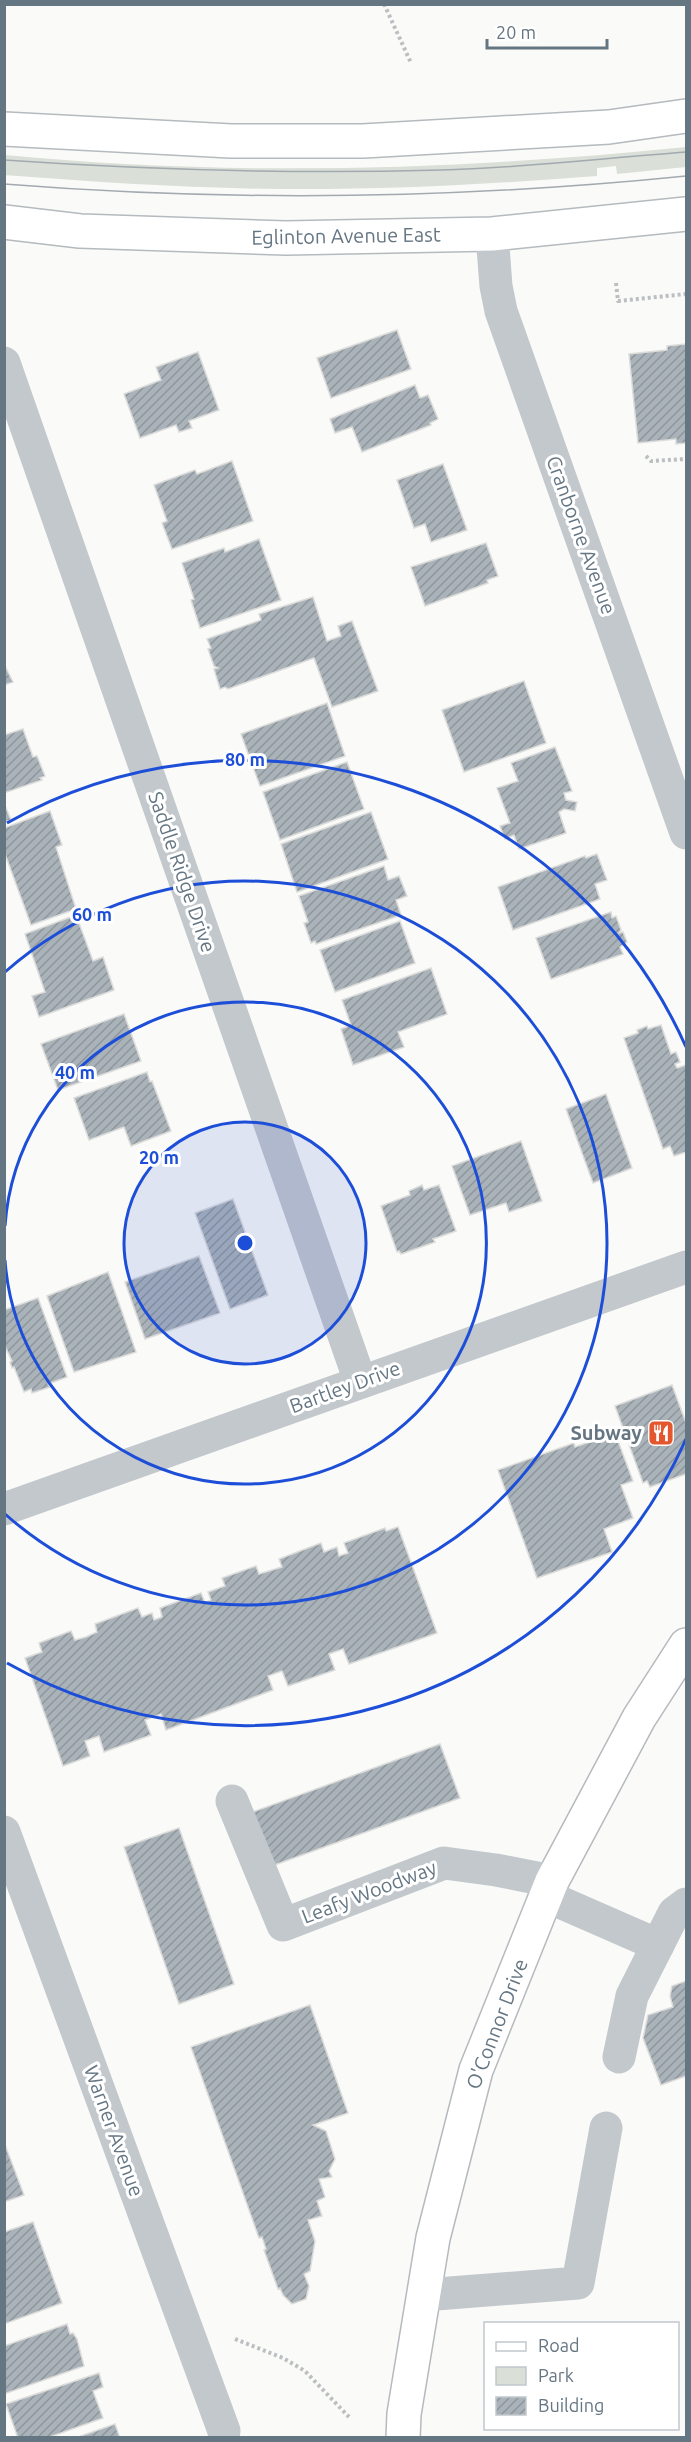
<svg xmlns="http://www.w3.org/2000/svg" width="691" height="2442" font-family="Ubuntu,sans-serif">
  <defs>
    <pattern id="building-hatch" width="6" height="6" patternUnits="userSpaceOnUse" patternTransform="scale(1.5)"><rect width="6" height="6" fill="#aab3b9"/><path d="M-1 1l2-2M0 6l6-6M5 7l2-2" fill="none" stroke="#8e969c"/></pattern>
  </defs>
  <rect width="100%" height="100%" fill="#fafaf8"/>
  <path fill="#dadfd7" d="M686,147V167L617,174L616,166L597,168V176C491,184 384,190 278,189C187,188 95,182 4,175L5,155C231,177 460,170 686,147Z"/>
  <g fill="url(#building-hatch)" stroke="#dcdcda" stroke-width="1.5">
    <polygon points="397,330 411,369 331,398 317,358"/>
    <polygon points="686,344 686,443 676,444 676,439 638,443 629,354 667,350 667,346"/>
    <polygon points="198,352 219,410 189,421 192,428 179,432 176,425 140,438 124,394 161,380 156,367"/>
    <polygon points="415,385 420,398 428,395 438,419 430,423 431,425 362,452 352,427 335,433 330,419"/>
    <polygon points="232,461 253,521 172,549 162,523 167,521 154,485 195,470 197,474"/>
    <polygon points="443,464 467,530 431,542 425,524 414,528 397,480"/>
    <polygon points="259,539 281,600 200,628 191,600 194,599 182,563 224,548 225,552"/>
    <polygon points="486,543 498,576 487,580 488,583 425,606 411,567"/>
    <polygon points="313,597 327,641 341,636 338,626 352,621 378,691 332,707 314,658 228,689 225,687 220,689 214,669 218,668 214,666 208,649 211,648 207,639 261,620 259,614"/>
    <polygon points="4,664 13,682 4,685"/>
    <polygon points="524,681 546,743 464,772 442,710"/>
    <polygon points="327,703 345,756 260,786 241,734"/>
    <polygon points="23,729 33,757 37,756 45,776 40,778 42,780 4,793 4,735"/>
    <polygon points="555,747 572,791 564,793 566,800 577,802 575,811 564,809 559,812 566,833 519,849 514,835 505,839 500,826 510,823 497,788 518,781 511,763"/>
    <polygon points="347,762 364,809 280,840 263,792"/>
    <polygon points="4,803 11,820 4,822"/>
    <polygon points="50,811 62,845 56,847 76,909 31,925 4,851 4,828"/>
    <polygon points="371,812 388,859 297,892 281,844"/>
    <polygon points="597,854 607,880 595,884 600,899 513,930 498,887 585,856 586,858"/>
    <polygon points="384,866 388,880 399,876 407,896 396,900 401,915 316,944 315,941 311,943 304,923 308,922 299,896"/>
    <polygon points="611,912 612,918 616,916 621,930 619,933 623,932 627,942 620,947 623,954 551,979 536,938"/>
    <polygon points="76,915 93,961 103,957 114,990 39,1017 32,996 45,992 25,934"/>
    <polygon points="400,921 415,963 335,992 320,950"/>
    <polygon points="431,968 447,1014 398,1032 404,1047 353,1065 341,1029 351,1025 342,1000"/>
    <polygon points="124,1014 141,1061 58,1090 41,1044"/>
    <polygon points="661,1025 671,1054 676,1052 680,1062 675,1064 677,1068 686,1065 686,1152 674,1156 670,1146 663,1149 624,1038 638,1033 637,1030 647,1026 648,1029"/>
    <polygon points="147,1072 150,1082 152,1081 171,1131 131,1146 124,1127 89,1140 74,1098"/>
    <polygon points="606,1094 632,1168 593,1183 566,1109"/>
    <polygon points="521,1141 542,1201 509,1212 506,1203 470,1215 452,1166"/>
    <polygon points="422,1185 424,1190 439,1185 456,1231 433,1239 435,1242 401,1254 399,1251 397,1252 381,1206 410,1195 409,1191"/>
    <polygon points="233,1199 268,1295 230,1309 195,1213"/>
    <polygon points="199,1256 220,1313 145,1339 125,1282"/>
    <polygon points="108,1272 136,1352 74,1372 47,1296"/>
    <polygon points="38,1298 67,1377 48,1384 50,1387 32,1393 31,1389 24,1392 14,1367 12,1368 10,1362 12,1361 4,1344 4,1310"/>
    <polygon points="672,1385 686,1423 686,1474 650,1487 647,1481 643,1483 615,1406"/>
    <polygon points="615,1433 633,1481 621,1485 633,1518 604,1529 612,1552 537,1578 498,1470 574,1443 575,1447"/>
    <polygon points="398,1527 437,1633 349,1664 343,1649 329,1654 335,1670 288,1686 282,1671 268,1676 273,1690 166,1730 161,1714 145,1720 151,1735 104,1752 99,1736 85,1741 90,1756 63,1766 25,1658 42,1652 39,1643 71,1631 75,1640 86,1637 97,1632 95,1624 138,1608 142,1617 152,1613 154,1620 162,1617 160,1608 201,1593 205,1603 211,1600 208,1592 225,1586 222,1578 256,1566 259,1574 282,1567 279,1559 321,1543 324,1552 337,1547 339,1556 348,1553 344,1543 385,1528 386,1531"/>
    <polygon points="440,1744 460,1798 269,1867 250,1813"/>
    <polygon points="179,1828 234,1984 179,2004 124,1847"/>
    <polygon points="686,1981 686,2076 661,2085 643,2038 648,2015 673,2007 670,1996 672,1986"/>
    <polygon points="310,2005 348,2113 313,2125 326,2131 335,2159 329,2171 332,2177 319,2179 325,2197 317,2201 322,2216 308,2220 315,2241 310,2271 304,2274 309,2286 306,2299 292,2304 283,2295 280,2288 278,2289 264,2250 266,2249 262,2237 259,2238 191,2047"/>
    <polygon points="4,2142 24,2195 4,2202"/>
    <polygon points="33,2222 62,2303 4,2324 4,2232"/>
    <polygon points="67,2324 70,2334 73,2333 77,2339 84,2366 4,2394 4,2346"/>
    <polygon points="99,2373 103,2387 93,2391 103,2418 47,2438 18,2438 6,2404"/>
    <polygon points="115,2424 120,2438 76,2438 81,2436"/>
  </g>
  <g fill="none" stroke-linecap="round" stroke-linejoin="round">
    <defs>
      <g id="major">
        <polyline points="4,129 231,141 363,141 609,127 686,116"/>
        <polyline points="4,222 80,231 286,238 492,234 686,214"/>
        <polyline points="403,2438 404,2414 433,2238 476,2070 552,1881 639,1718 686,1645"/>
      </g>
    </defs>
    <use href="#major" stroke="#b5babe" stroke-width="36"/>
    <g stroke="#bbbfc2" stroke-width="4" stroke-dasharray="3 3" stroke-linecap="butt">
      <polyline points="384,4 411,63"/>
      <polyline points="616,283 618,301 686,294"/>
      <polyline points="646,456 651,461 686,459"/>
      <polyline points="235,2339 283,2358 305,2371 349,2417"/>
    </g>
    <g stroke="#c3c8cc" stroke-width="33">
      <polyline points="492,234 496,286 501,311 686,833"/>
      <polyline points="4,363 360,1381"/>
      <polyline points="4,1509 686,1267"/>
      <polyline points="232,1801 283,1925 444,1863 496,1870 552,1881"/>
      <polyline points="4,1832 224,2431"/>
      <polyline points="546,1896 658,1945"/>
      <polyline points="619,2057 632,1996 674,1913 686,1904"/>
      <polyline points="424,2295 578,2283 606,2128"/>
    </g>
    <use href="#major" stroke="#fff" stroke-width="33"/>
    <g stroke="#a2aab0" stroke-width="1.5">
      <path d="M4,160C150,170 296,174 441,170C523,168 605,158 686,152"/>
      <path d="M4,184C232,202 459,199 686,176"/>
    </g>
  </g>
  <circle cx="245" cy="1243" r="121" fill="#1d4ed8" fill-opacity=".12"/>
  <g fill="none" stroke="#1d4ed8" stroke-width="3">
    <circle cx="245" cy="1243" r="121"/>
    <path d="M5 1226A241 241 0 1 1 5 1260"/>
    <path d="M5 972A362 362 0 1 1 5 1514"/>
    <path d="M686 1439A483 483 0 0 1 7 1663M7 823A483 483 0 0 1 686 1047"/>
  </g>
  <defs>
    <symbol id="restaurant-square" viewBox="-11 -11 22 22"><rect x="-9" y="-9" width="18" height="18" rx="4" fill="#e4572e" stroke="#fff"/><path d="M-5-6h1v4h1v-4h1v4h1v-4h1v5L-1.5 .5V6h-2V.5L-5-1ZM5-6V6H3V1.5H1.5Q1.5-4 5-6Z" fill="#fff"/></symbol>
  </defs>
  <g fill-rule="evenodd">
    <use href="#restaurant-square" x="646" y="1418" width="30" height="30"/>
  </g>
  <g text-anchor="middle" stroke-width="6" stroke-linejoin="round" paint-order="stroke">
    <g font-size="20" fill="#657683" stroke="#fff">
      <text transform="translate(346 236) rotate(-1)" y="7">Eglinton Avenue East</text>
      <text transform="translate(581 535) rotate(70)" y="7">Cranborne Avenue</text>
      <text transform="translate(182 872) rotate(71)" y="7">Saddle Ridge Drive</text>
      <text transform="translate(345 1387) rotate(-20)" y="7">Bartley Drive</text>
      <text transform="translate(369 1892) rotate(-21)" y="7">Leafy Woodway</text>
      <text transform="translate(497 2024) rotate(-69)" y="7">O'Connor Drive</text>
      <text transform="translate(114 2131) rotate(70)" y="7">Warner Avenue</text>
    </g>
    <g font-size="20" font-weight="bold" fill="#657683" stroke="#fff" text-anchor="end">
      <text x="642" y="1440">Subway</text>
    </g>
  </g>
  <circle cx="245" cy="1243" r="9" fill="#1d4ed8" stroke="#fff" stroke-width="3"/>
  <g font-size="18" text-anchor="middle" font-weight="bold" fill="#1d4ed8" stroke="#fff" stroke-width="6" stroke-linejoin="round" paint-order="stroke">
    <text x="245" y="766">80 m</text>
    <text x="92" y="921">60 m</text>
    <text x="75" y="1079">40 m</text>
    <text x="159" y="1164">20 m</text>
  </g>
  <rect width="691" height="2442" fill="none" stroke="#657683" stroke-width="12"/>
  <rect x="484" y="2322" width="195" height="108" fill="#ffffff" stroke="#c1c8cd" stroke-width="1.5"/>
  <rect x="496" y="2342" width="30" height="9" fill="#ffffff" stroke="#c1c8cd" stroke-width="1.5"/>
  <text x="538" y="2352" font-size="18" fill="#657683">Road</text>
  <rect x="496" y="2367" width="30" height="18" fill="#dadfd7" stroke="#c1c8cd" stroke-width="1.5"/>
  <text x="538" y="2382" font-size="18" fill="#657683">Park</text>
  <rect x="496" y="2397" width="30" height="18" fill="url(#building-hatch)" stroke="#c1c8cd" stroke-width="1.5"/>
  <text x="538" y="2412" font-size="18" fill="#657683">Building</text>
  <path d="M487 39v9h120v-9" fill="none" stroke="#657683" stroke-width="3"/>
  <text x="496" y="39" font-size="18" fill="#657683" stroke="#ffffff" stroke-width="4.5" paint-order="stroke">20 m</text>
</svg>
